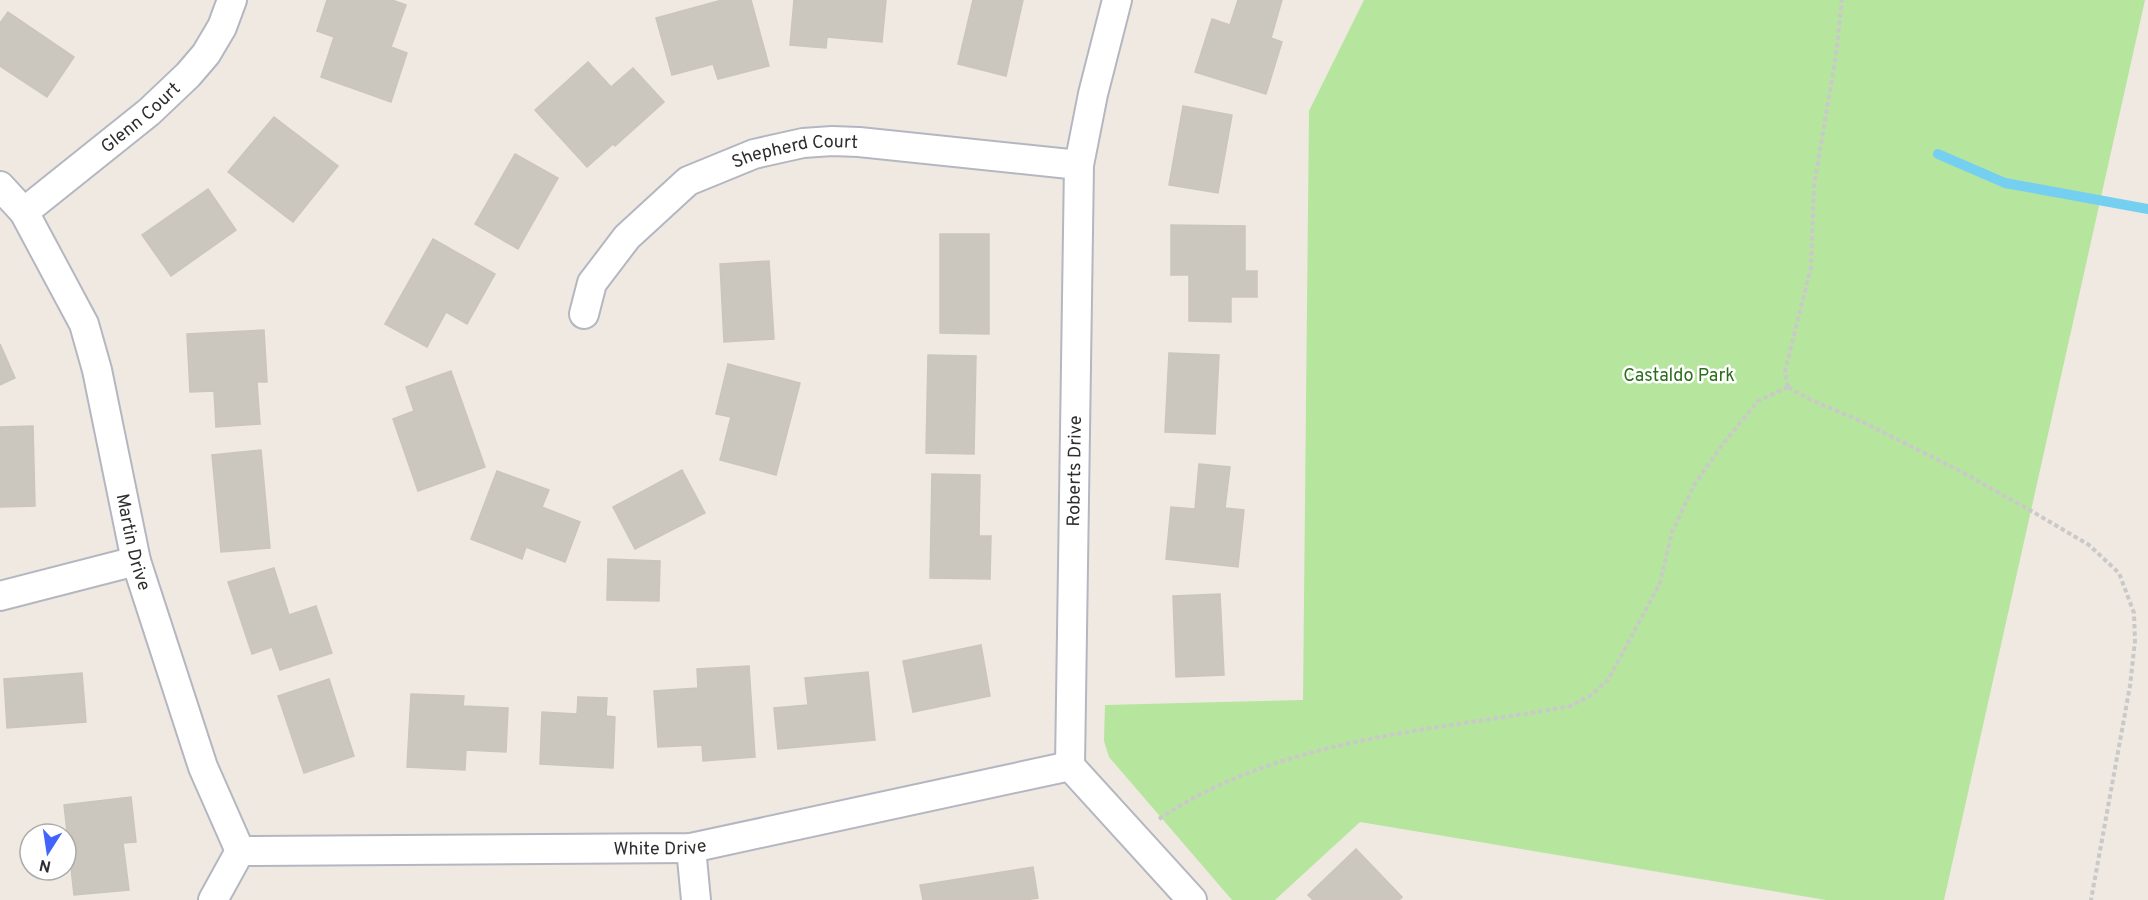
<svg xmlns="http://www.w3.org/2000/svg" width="2148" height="900" font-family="Overpass,sans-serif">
  <rect width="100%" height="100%" fill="#efe9e1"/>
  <polygon fill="#b6e59e" points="1364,0 2145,0 1944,900 1826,900 1360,822 1275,900 1232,900 1109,757 1104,741 1105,705 1303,700 1309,111"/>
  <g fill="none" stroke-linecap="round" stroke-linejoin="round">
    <polyline stroke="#75cff0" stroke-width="10" points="1938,154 2005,183 2148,209"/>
  </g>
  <g fill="#cbc7bf" stroke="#cbc5ba" stroke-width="1.5">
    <polygon points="327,0 392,0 406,5 391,47 407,53 391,102 321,77 334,37 317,31"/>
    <polygon points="722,0 751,0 769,66 718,79 713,64 672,75 656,18"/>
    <polygon points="794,0 886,0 882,42 827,37 826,48 790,45"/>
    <polygon points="973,0 1023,0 1006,76 958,64"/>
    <polygon points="1238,0 1282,0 1271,38 1282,42 1266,94 1195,72 1212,19 1230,25"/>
    <polygon points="8,12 74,57 47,97 0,66 0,23"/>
    <polygon points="588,62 611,87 633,68 664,102 615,146 613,144 587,167 535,110"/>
    <polygon points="1183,106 1232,115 1218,193 1169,185"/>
    <polygon points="274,117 338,166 293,222 228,172"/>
    <polygon points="515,154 558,178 518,249 475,224"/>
    <polygon points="208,189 236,230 171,276 142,235"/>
    <polygon points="1171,225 1245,226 1245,271 1257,271 1257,297 1231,297 1231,322 1189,321 1189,275 1171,275"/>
    <polygon points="940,234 989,234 989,334 940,333"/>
    <polygon points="433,239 495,274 467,324 446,312 427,347 385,324"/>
    <polygon points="769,261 774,339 724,342 720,264"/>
    <polygon points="264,330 267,382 257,382 260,424 216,427 214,391 190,392 187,334"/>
    <polygon points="0,344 15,378 0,385"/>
    <polygon points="1169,353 1219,355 1215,434 1165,432"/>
    <polygon points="928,355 976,356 974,454 926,453"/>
    <polygon points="728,364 800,383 776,475 720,460 731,417 716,414"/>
    <polygon points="451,371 485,467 418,491 393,419 414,411 406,387"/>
    <polygon points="33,426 35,506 0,507 0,427"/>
    <polygon points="261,450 270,548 221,552 212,455"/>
    <polygon points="1199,464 1230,467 1225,508 1244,510 1238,567 1166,559 1171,507 1195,509"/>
    <polygon points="682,470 705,513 635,549 613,507"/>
    <polygon points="497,471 549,490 542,507 580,522 565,562 526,547 522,559 471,539"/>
    <polygon points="932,474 980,475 979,536 991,536 990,579 930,578"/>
    <polygon points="608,559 660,561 659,601 607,600"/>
    <polygon points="274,568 289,615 316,606 332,653 280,670 272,647 252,654 228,582"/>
    <polygon points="1220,594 1224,675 1176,677 1173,596"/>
    <polygon points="981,645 990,696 913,712 903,661"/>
    <polygon points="749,666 755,757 703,761 702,745 658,747 654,691 698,688 697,669"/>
    <polygon points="868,672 875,740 778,749 774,708 808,705 805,678"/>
    <polygon points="82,673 86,722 7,728 4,679"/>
    <polygon points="329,679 354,756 304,773 278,696"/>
    <polygon points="411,694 464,696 463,706 508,708 506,752 466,750 465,770 407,767"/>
    <polygon points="578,697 607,698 606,716 615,717 613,768 540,764 542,712 577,714"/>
    <polygon points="131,797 136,842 123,843 129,890 74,895 64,805"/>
    <polygon points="1356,849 1402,897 1399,900 1313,900 1308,895"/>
    <polygon points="1033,867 1038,898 1025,900 923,900 920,885"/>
  </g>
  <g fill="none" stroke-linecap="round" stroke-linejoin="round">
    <defs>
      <g id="street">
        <polyline points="1117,0 1093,94 1079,165 1070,766 1192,900"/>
        <path id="s1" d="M0,186L24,212L84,324L97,370L136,561L203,767L240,851"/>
        <path id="s2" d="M24,212L149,112L188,75L206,54L222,27L232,0"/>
        <path id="s3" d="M584,314L592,283L627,237L688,181L754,154L803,143L832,141L859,142L1079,165"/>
        <polyline points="0,596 136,561"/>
        <polyline points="691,848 696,900"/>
        <path id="s4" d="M240,851L691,848L1070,766"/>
        <polyline points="213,900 240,851"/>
      </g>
    </defs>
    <use href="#street" stroke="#b4b7c1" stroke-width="32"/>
    <g stroke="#c9c9c9" stroke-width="4" stroke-dasharray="4.5 3" stroke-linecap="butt">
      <polyline points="1788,387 1811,400 1861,421 1960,471 2028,509 2089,545 2119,573 2134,613 2135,641 2130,686 2091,900"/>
      <polyline points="1788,387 1785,371 1811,267 1814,186 1836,55 1842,0"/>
      <path d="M1159,819C1271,743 1413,732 1543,711L1570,706L1590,696L1608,680L1660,583L1672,532L1694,485L1722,445L1758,401L1788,387"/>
    </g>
    <use href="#street" stroke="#fff" stroke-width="28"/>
  </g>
  <g text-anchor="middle" stroke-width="5" stroke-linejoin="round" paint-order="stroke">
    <g font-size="18" fill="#2e2e2e" stroke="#fff">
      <text dy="6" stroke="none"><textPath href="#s2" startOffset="150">Glenn Court</textPath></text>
      <text dy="6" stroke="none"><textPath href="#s3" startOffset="285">Shepherd Court</textPath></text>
      <text transform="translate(1074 471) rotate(-89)" y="6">Roberts Drive</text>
      <text dy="6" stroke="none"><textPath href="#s1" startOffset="386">Martin Drive</textPath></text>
      <text dy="6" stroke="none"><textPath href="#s4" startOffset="420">White Drive</textPath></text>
    </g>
    <g font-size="18" fill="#2c6e1b" stroke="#fff">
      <text x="1679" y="381">Castaldo Park</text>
    </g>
  </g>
  <g transform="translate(48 852) rotate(192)"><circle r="28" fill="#ffffff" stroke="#ababab" stroke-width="1.5"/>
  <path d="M0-4.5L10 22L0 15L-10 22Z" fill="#4264fb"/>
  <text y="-9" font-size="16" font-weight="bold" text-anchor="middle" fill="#2e2e2e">N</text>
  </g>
</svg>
